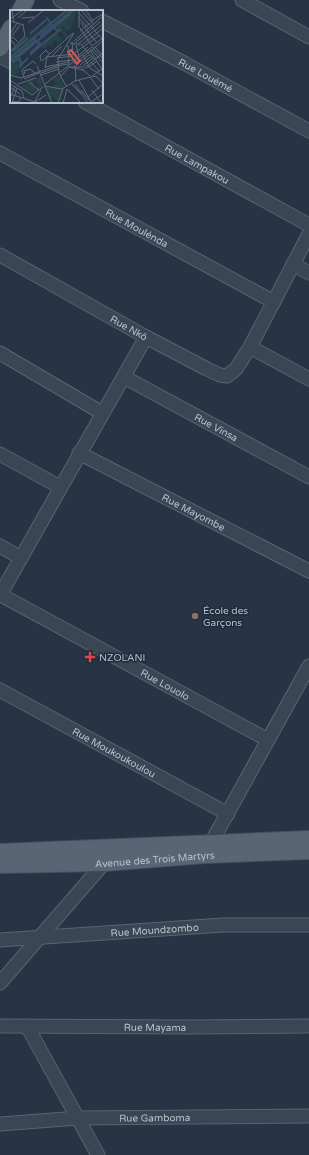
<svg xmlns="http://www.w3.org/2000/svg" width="309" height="1155" font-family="'Varela Round',sans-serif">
  <rect width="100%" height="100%" fill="#263445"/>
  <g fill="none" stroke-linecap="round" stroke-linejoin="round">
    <defs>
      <g id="minor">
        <polyline points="60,0 82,11"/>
        <polyline points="242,0 309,37"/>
        <path id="s1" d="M102,21L184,63L309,131"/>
        <polyline points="0,56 11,62"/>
        <path id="s2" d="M85,102L309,225"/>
        <path id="s3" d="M0,153L274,302"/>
        <path id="s4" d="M0,255L146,337L207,369L220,375L227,376L236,369L250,347L309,234"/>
        <polyline points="293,264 309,273"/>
        <polyline points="250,347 309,379"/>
        <polyline points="0,353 102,413"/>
        <path id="s5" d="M124,377L309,477"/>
        <path id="s6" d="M79,453L309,571"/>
        <polyline points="0,454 60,487"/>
        <polyline points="0,546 21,558"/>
        <polyline points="0,595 146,337"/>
        <path id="s7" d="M1,595L268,740"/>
        <path id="s8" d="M0,690L228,814"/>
        <polyline points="211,843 309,666"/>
        <path id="s9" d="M0,940L223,925H309"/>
        <polyline points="0,983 104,863"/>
        <path id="s10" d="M0,1026L189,1027L309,1026"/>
        <polyline points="27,1026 98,1155"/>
        <path id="s11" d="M0,1124L78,1118L309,1116"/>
      </g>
      <g id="major">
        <polyline points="20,11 26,0"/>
        <polyline points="0,48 11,28"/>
        <polyline points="0,852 309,839"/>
        <path id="s12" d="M0,865L104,863L205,855L309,851"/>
      </g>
    </defs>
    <use href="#minor" stroke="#596472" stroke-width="15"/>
    <use href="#major" stroke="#444f5e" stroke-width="18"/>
    <use href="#minor" stroke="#3b4655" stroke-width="13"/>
    <use href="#major" stroke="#596574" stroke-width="16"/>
  </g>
  <circle fill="#8d6e63" stroke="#1f2b3a" stroke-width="1.5" cx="195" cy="616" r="4"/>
  <path fill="#e0444e" stroke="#1f2b3a" stroke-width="1.5" d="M88 651h4v4h4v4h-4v4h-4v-4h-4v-4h4z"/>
  <g text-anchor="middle" stroke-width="3" stroke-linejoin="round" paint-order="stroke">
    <g font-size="10" fill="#b8c1ce" stroke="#1f2b3a">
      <text dy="4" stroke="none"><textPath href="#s1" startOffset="117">Rue Louémé</textPath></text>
      <text dy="4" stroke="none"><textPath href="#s2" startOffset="128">Rue Lampakou</textPath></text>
      <text dy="4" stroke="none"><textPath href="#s3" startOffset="156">Rue Moulénda</textPath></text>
      <text dy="4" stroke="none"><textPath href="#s4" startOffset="148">Rue Nkô</textPath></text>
      <text dy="4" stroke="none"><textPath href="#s5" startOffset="105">Rue Vinsa</textPath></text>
      <text dy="4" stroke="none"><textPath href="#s6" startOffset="129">Rue Mayombe</textPath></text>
      <text dy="4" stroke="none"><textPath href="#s7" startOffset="187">Rue Louolo</textPath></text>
      <text dy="4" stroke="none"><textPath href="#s8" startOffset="130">Rue Moukoukoulou</textPath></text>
      <text dy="4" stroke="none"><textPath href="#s12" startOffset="155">Avenue des Trois Martyrs</textPath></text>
      <text dy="4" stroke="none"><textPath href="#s9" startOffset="155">Rue Moundzombo</textPath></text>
      <text dy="4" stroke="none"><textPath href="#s10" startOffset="155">Rue Mayama</textPath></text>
      <text dy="4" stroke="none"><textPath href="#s11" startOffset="155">Rue Gamboma</textPath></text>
    </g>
    <g font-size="10" fill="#b8c1ce" stroke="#1f2b3a" text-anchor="start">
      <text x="203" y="614">École des<tspan x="203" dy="12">Garçons</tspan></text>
      <text x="99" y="661">NZOLANI</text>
    </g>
  </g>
  <g transform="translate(10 10)">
    <rect width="93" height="93" fill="#263445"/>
    <path d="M58,0H67L60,20L56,21L53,16L51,18L59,27L55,29L56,27L46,17L60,4L45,16L43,14ZM39,12L40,14L0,47V43L15,26L19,28ZM47,23L52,30L47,35V30L44,31L41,36L39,34L33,39L31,36ZM24,29L26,31L2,50V47ZM8,49L10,54L21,49L12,54V59L9,57L7,60L11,61L2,66L0,55Z" fill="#284346"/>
    <path d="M50,65L54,77L49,90L46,91L44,87L39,88L34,77L42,78L46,73L43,69ZM30,66L33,75L27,80L20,83L11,77L23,69L24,74L21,75L28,78L29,75L25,70Z" fill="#284346"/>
    <path fill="none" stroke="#39506d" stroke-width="2" d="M76,0L83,12M36,7L48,22M44,15L63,0M20,24L36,10M2,26L10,15M30,26L42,16M60,33L72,35M31,35L51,19M3,41L18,28M20,43L29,35L28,33M20,45L31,35L24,28M0,48L3,52L9,48L12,55M0,48L57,0M7,48L60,4M2,50L26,30M9,57L18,48M65,74L78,93"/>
    <path fill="none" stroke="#606c7c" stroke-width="1" d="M2,0L4,12M69,0V18M71,0L84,15M69,3L92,29M8,8L17,0M12,8L24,7M69,8L79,19M0,9L13,0M0,11L14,15M81,11L93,4M18,13L34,0M71,13L87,33M70,18L82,36M70,21L80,13M0,24L7,13M64,31L93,6M65,33L90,12M68,34L93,14M5,35L0,29L3,27L8,32M66,35L69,47M72,35L93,18M72,36L85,50M82,36L93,28M82,37L93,49M85,37L93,46M80,40L93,61M82,40L93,53M0,42L15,26L13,15M63,44L90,25M73,45L80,58L93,66M42,46L52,36M68,46L78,37M37,47L63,44L62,32M47,48L63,46M31,51L30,46L36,40L39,44M32,51L63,23M46,52L63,50M81,52L89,61M64,54L93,31M67,54L79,45M65,55L66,71M70,55L82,46M27,56L42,93M73,56L83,48M35,57L59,52M59,57H73M35,58L37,46M77,58L87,51M72,60L93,43M31,63L48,57M15,64L14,61L20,59L25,63M0,65L11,68L46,56L59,54L58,35M31,65L49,59M51,66L59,57L73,60L80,66M82,66L87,67L93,74M14,67L12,60L23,51L26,54M80,67L89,79M81,67L93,58M14,69L29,63M69,70L81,92M1,71L22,85L33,77M19,72L29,80M61,73L71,84M0,74L12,81L14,88M8,74L26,68M34,75L82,37M34,76L52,79L65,71L80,67M56,76L49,63L48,49L64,23M0,77L10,84M57,79L71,93M71,80L79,90M82,80L91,93M0,84L25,92M78,87L93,74M0,88L5,77M2,91L9,92L11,87M25,91L31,80M25,92L36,85M81,92L93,84M2,93L7,78M48,93L53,79M53,93L57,79"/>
    <path fill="#cd565a" fill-opacity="0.15" stroke="#cd565a" stroke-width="2" d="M61,40L70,51L67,54L58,42Z"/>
    <rect width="93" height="93" fill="none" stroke="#b8c1ce" stroke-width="2"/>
  </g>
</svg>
